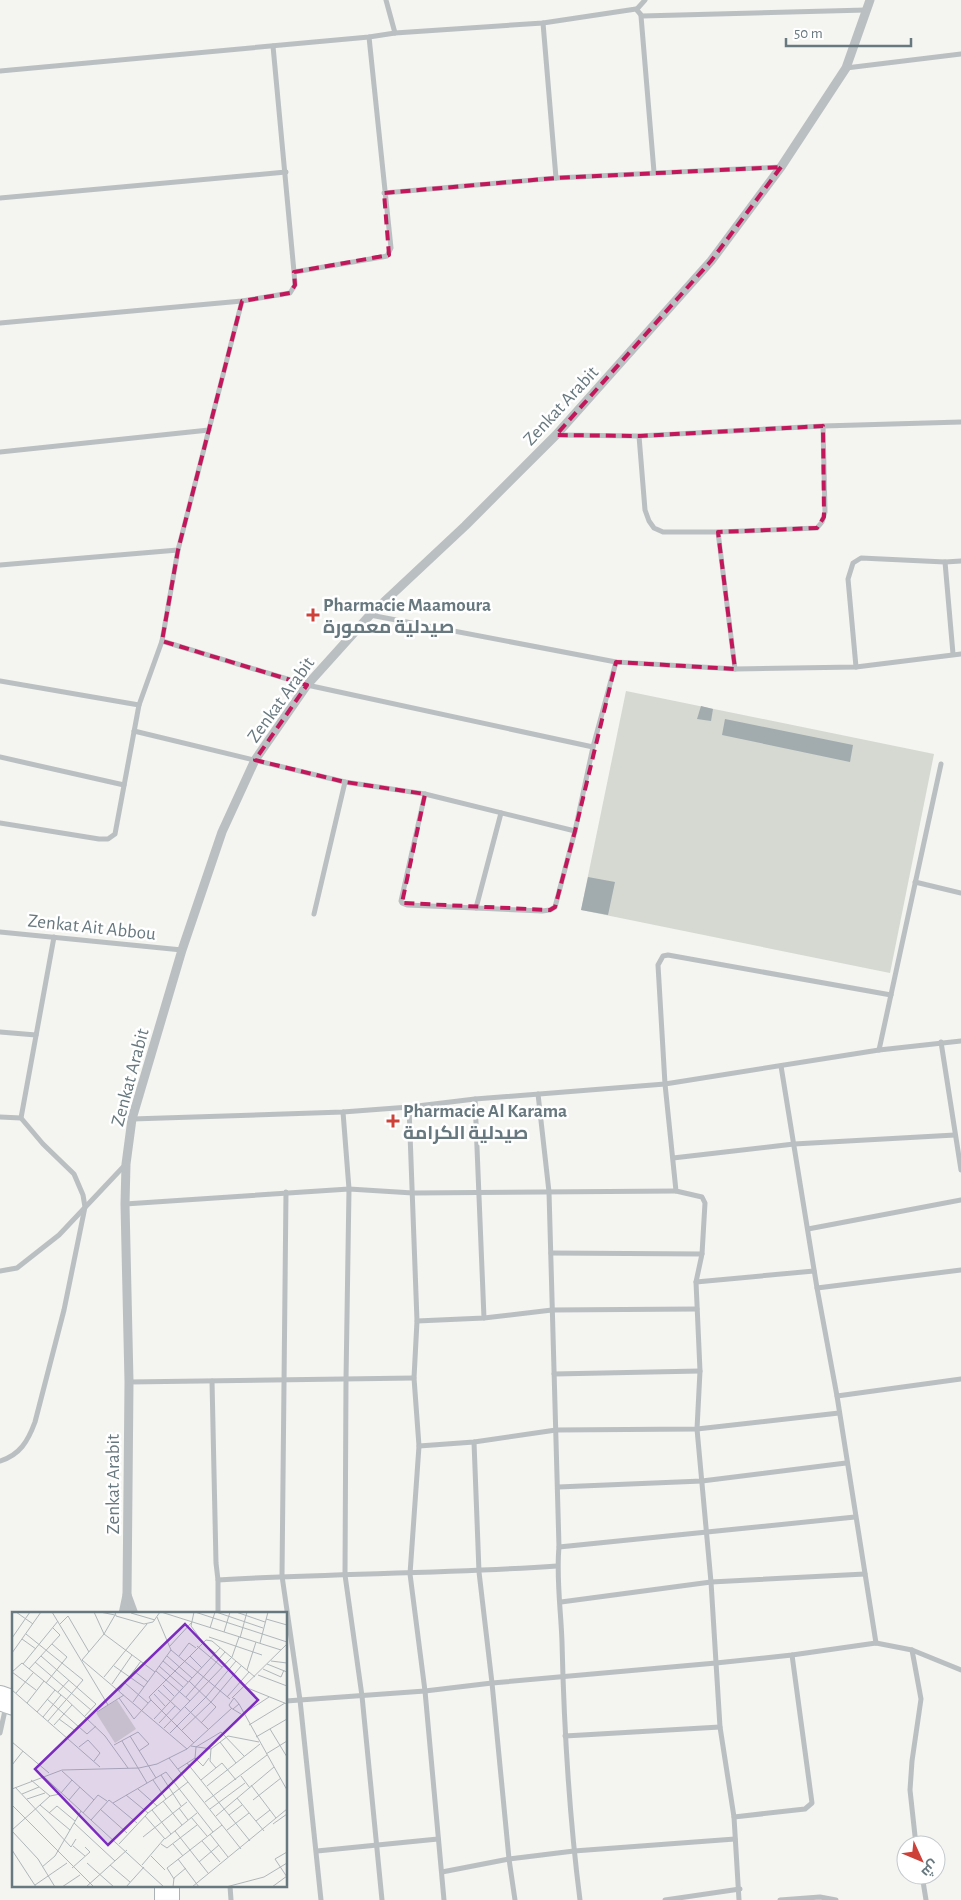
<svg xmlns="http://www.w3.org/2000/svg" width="961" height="1900" font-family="'Alegreya Sans',Cairo,sans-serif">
  <rect width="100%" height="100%" fill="#f4f4f1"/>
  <polygon fill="#d5d9d1" points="626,691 934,754 890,973 581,910"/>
  <g fill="#a2abae">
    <polygon points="701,706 713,709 711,721 697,719"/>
    <polygon points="725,719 853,745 850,762 722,735"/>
    <polygon points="588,877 615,882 608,915 581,910"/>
  </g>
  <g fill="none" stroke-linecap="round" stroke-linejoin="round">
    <defs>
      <g id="secondary">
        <polyline points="0,1698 14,1703"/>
        <polyline points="167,1900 167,1886"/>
      </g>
    </defs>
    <use href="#secondary" stroke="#acb3b6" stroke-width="26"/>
    <g stroke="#babfc1" stroke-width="5">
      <polyline points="386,0 395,33"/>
      <polyline points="637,9 645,0"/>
      <polyline points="641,16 654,172"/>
      <polyline points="543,23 556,178"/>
      <polyline points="846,68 961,54"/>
      <polyline points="0,71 369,37 395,33 543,23 636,9 642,16 866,10"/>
      <polyline points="384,193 556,178 781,167"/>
      <polyline points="0,198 286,172"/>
      <polyline points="294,272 382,257 387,256 391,248 369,37"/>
      <polyline points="0,323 242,301 290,293 295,285 294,272 273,46"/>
      <polyline points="557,435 639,436 823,426 961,422"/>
      <polyline points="639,436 645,510 649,521 654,528 663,532 718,532 817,528 822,522 825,512 823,426"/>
      <polyline points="0,452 209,430"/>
      <polyline points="718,532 735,669"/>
      <polyline points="945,562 953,654"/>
      <polyline points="0,565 178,550"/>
      <polyline points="370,615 616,662 735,669 856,667 961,654"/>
      <polyline points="162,641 307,685 593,747"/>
      <polyline points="856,667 848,579 853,563 861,558 945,562 961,561"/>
      <polyline points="0,681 139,705"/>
      <polyline points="134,731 345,782 425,794 575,831"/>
      <polyline points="0,757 124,785"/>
      <polyline points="425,794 401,901 402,903 407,905 542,911 550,910 555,907 575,831 593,747 616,662"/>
      <polyline points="0,823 99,839 108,839 115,834 139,705 162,641 178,550 242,301"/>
      <polyline points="915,882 961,893"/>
      <polyline points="476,908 501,813"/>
      <polyline points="314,914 345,782"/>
      <polyline points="0,932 182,950"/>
      <polyline points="0,1032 36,1035"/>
      <polyline points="941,1042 961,1170"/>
      <polyline points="879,1050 941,764"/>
      <polyline points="781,1066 817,1288 837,1396 876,1643"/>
      <path d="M538,1094L549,1192L559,1547C556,1578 561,1611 562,1642C564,1728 569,1814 580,1900"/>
      <polyline points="475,1099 484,1318"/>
      <polyline points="409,1107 417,1321 414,1378 419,1446 410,1574 425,1691 444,1900"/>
      <polyline points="343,1112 349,1189 346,1380 345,1575 362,1696 382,1900"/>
      <path d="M0,1117L21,1118L43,1144L74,1174L83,1195L85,1207L64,1310L35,1422C28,1441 20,1455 0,1461"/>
      <polyline points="21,1118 54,937"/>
      <polyline points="132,1119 343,1112 409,1107 475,1099 665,1084 879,1050 961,1041"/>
      <polyline points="673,1158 794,1144 955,1135"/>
      <polyline points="286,1192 282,1576 300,1700 321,1900"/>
      <polyline points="125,1204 349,1189 413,1193 676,1191"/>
      <polyline points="808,1229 961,1200"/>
      <polyline points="551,1253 702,1254"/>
      <polyline points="0,1271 17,1268 59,1235 125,1165"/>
      <polyline points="696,1282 814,1271"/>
      <polyline points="817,1288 961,1270"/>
      <polyline points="417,1321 484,1318 552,1310 697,1309"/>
      <polyline points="554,1374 700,1371"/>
      <path d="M212,1381L216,1563L218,1580C331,1573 444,1574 557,1566"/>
      <polyline points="129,1382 414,1378"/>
      <polyline points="837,1396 961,1379"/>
      <polyline points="474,1442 479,1572 492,1683 509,1859 515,1900"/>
      <polyline points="419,1446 474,1442 556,1430 697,1429 839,1413"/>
      <polyline points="558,1487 702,1481 846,1463"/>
      <polyline points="559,1547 855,1517"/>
      <polyline points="218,1580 218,1614"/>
      <polyline points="561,1602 711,1582 865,1574"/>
      <polyline points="912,1650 921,1699 912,1761 910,1790 916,1845"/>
      <polyline points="286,1701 425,1691 492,1683 716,1663 792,1655 876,1643 912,1650 961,1670"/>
      <polyline points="0,1733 6,1706"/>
      <polyline points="565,1736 720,1727"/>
      <polyline points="734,1817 805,1809 812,1803 792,1655"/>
      <polyline points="317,1851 438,1839"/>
      <polyline points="442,1872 509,1859 574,1851 735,1839"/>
      <polyline points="922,1875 926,1900"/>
      <polyline points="230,1886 231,1900"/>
      <polyline points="665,1900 740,1889"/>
      <polyline points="739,1900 734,1817 720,1727 711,1582 697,1429 700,1371 696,1282 702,1254 705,1203 702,1197 676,1191 665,1084 658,965 663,956 668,955 891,995"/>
      <polyline points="780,1900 820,1897 836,1900"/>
    </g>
    <g stroke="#babfc1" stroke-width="9">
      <polyline points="127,1595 134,1614"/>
      <polyline points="123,1614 127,1595 129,1382 125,1204 126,1164 132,1119 182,950 222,832 255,760 307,685 370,615 465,526 556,435 711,261 781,167 846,68 870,0"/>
    </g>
    <use href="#secondary" stroke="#fff" stroke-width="24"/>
  </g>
  <path fill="none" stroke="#c2185b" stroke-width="4" stroke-dasharray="10 6" stroke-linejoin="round" d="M781,167L711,261L556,435L639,436L823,426L824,517L817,528L718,532L735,669L616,662L575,831L555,907L550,910L402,903L425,794L345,782L255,760L307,685L162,641L178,550L242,301L290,293L295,285L294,272L389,255L384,193L556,178Z"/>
  <g fill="#cd4138" stroke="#fff" stroke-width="2">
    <path d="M310.5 607.5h5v5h5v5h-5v5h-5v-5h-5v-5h5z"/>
    <path d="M390.5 1113.5h5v5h5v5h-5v5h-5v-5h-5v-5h5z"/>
  </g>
  <g text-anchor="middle" stroke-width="5" stroke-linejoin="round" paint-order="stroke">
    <g font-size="19" fill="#67787f" stroke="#fff">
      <text transform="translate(560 405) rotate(-47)" y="7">Zenkat Arabit</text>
      <text transform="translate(280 699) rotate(-54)" y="7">Zenkat Arabit</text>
      <text transform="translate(92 926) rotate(6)" y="7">Zenkat Ait Abbou</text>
      <text transform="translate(129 1077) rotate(-75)" y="7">Zenkat Arabit</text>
      <text transform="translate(112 1484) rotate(-90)" y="7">Zenkat Arabit</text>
    </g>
    <g font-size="19" font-weight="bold" fill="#67787f" stroke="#fff" text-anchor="start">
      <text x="323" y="611">Pharmacie Maamoura<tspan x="323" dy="22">صيدلية معمورة</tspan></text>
      <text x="403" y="1117">Pharmacie Al Karama<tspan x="403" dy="22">صيدلية الكرامة</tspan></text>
    </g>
  </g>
  <g transform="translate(12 1612)">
    <rect width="275" height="275" fill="#f4f4f1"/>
    <path d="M105,88L124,117L103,131L84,101Z" fill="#d5d9d1"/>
    <path fill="none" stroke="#afb7b9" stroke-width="1" d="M4,0L21,12M40,0L96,93M82,0L92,22L70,48L175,137M88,0L103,3L92,22L143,60M103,0L104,4L132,12L141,10L148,0M149,0L269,38M182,0L179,14L190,29M183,0L275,30M204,0L251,16M224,0L253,10M119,1L143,8M145,5L159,38L218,87M254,7L275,13M48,12L56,4L77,40M198,16L203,0M212,20L218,0M14,22L71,68L36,109M197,25L250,43M0,26L18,0M228,26L235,0M10,27L24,37M189,30L203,41M248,31L256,0M185,34L210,55M157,35L180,10M0,41L29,0M29,44L84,92L72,105M155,44L180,66M167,44L177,31L184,36M178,44L190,56M151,49L176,70M259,49L275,51M23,50L79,98M11,52L46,9M255,52L275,60M102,54L132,75M147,54L171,75M17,57L48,23L41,16M251,57L269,65L272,58M235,58L244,30M122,59L136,70M144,59L178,89M0,60L10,51L54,87L93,124L116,156M0,60L24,78M246,63L275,74M92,65L135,12M177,69L204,95L189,111M34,71L55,45L40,32M113,71L136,91M100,72L120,43M151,73L162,84M233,75L275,92M0,78L88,155M146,78L169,99M107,79L129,49M46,80L57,68M4,81L21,61M142,82L153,94M174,85L213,40M215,85L237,60M107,86L122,107L139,88L137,85L194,28L200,29L243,65M220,86L275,32M35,87L75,122L84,114M139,88L182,131M121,90L159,38M15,91L32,69M227,92L275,178M173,95L196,117M221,97L227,92L222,86L217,93L219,96L229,102M25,100L43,78M85,100L112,83M231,102L257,85M31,105L49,83M47,107L62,118M142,107L208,36M147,111L163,94M42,113L60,93M237,113L273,91M152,116L220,45L227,25M258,117L275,145M169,119L199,90L229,54M158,121L194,85L224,49M118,124L144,166M244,125L275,107M110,129L135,171M0,130L37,161M208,130L224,151M102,133L126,120L137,132L127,139M179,134L199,137M67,135L76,128L88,141L82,149M254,142L275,129M157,146L229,237M197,146L191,154L183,146L184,135L209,120L232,144M175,151L238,229M0,153L11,139M204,156L198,149L199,137L216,124L247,130M166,157L183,146M50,159L82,188M149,163L169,194M31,164L152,275M229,164L238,176M19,168L38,184M141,168L154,187M189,168L210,151L224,168M239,173L264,206M195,174L248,132M3,175L59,235L64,227M0,177L50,158L127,156L145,152L175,137L220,96M126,177L145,194M49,181L60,168M10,182L27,175M114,183L136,201M225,186L252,219M15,187L33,181M57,188L68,175M241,188L269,166M151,189L170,213M193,190L255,143M101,191L154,160L201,220M0,193L82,275M28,193L58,218M167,196L176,208M88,197L115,221M198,197L233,171M140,198L159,222M37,201L45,194L63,209M71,201L86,183L95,189M217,203L230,193M133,204L153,227L185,201M204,204L262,155M179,205L195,224M79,208L97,188L125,211M244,209L258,198M62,211L103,249M261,212L275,202M0,218L38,184L48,182M215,218L237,201M0,219L26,247L43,275M163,219L196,261M198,222L216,245M131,225L175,190M190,229L208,250M107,232L136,201L176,170M149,232L155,236L185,213M161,232L171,244M61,234L73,244M0,238L24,275M275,240L263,247L275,265M139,244L153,258M166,247L187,275M187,250L207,233M75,251L102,275M98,253L118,270M130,253L152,227M30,255L43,244L69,199M60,256L78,240L73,235M162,267L155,256L210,213M23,273L55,251M50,275L68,263M74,275L115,238M114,275L132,255M161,275L162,266L174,256M180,275L275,197M214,275L252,265L275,251M260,275L275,264"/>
    <path fill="#7b2cbf" fill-opacity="0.15" stroke="#7b2cbf" stroke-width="2.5" d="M173,12L246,88L96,233L23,157Z"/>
    <rect width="275" height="275" fill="none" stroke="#67787f" stroke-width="2.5"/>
  </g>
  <g transform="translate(921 1860) rotate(134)"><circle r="24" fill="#ffffff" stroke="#c2c9cc"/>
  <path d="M0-4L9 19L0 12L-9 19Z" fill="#cd4138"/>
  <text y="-8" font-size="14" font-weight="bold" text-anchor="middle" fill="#67787f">ش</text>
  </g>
  <path d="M786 38v8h125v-8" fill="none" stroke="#67787f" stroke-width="2.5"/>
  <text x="794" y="38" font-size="15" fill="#67787f" stroke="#ffffff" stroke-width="4" paint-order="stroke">50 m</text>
</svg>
